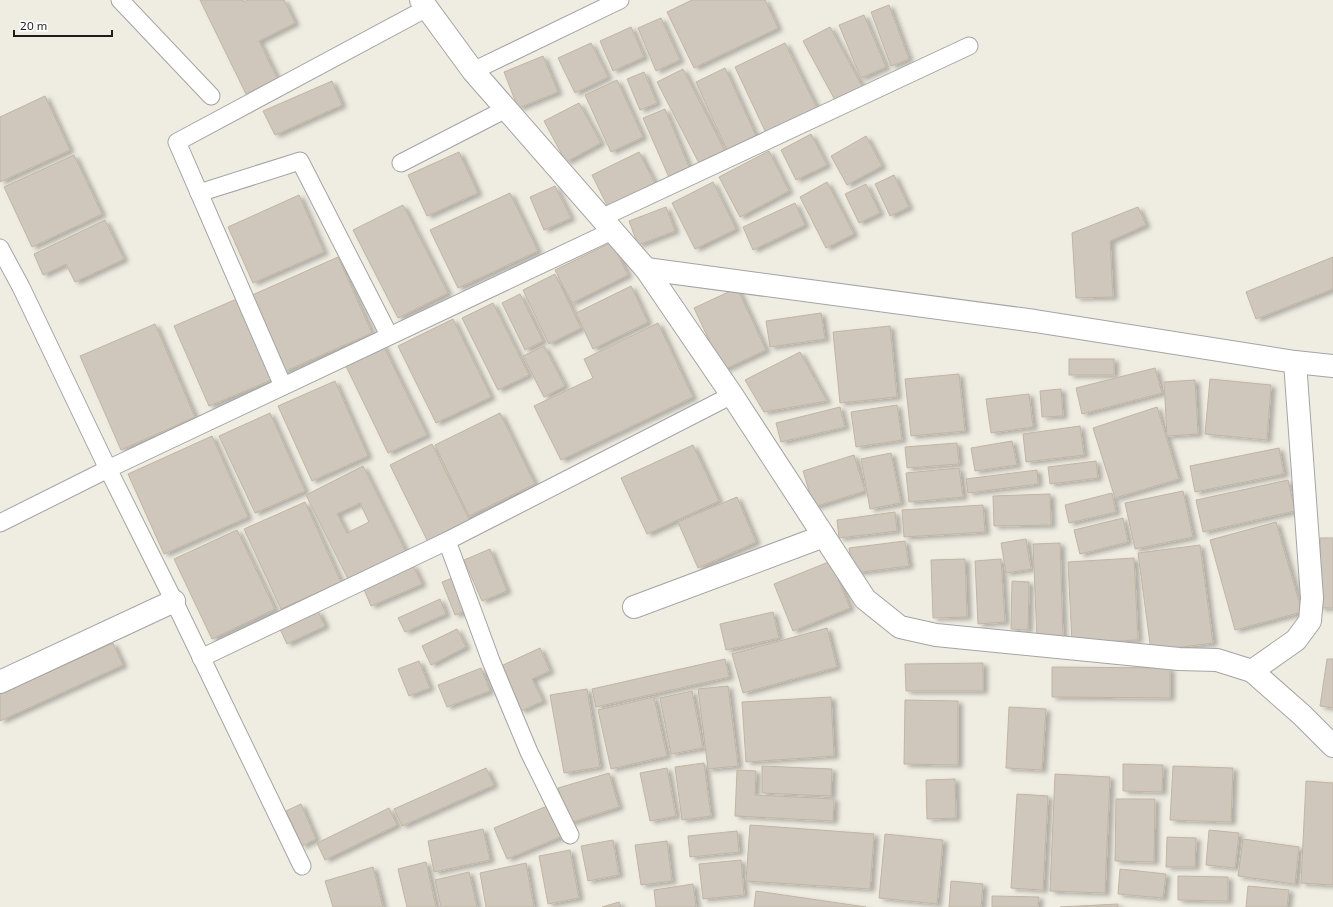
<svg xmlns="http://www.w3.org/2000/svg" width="1333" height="907" font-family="'Exo 2',sans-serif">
  <defs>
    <filter id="shadow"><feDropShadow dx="4.5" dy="2.5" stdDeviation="2" flood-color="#0004"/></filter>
  </defs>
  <rect width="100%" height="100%" fill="#efece2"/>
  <g fill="#cfc7bb" stroke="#c1b5a3" fill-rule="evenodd" filter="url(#shadow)">
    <polygon points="200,0 243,0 244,2 247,0 284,0 295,23 259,41 277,78 246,94"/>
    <polygon points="692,0 765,0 778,28 694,68 667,12"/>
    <polygon points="889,5 909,59 891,66 871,12"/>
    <polygon points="864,15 886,67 861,78 839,25"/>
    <polygon points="661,18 680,60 656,71 638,28"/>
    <polygon points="631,27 644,57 613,71 600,41"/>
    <polygon points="830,27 863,88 836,102 803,41"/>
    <polygon points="591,43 608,77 575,93 558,58"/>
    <polygon points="785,43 817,108 766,133 735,67"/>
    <polygon points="543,56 558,92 518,108 504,72"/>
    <polygon points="725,68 756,136 727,150 696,82"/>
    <polygon points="683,69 726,153 701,167 657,82"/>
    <polygon points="644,72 657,103 640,110 627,79"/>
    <polygon points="617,80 643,137 611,152 585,95"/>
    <polygon points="332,81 342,105 275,135 263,111"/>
    <polygon points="45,96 70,150 0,182 0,117"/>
    <polygon points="579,103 601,143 566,162 544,121"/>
    <polygon points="665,109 692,174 671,182 643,118"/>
    <polygon points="811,134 827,165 796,180 781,150"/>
    <polygon points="866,136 882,166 847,185 831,156"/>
    <polygon points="769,151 789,191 740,217 719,177"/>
    <polygon points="459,152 478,193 427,216 408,175"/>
    <polygon points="639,152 658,189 611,213 592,175"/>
    <polygon points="74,155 102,214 32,247 4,187"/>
    <polygon points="894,175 909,207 890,216 875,184"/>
    <polygon points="713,182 736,229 695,249 672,203"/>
    <polygon points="827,182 854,234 826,248 800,197"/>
    <polygon points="866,184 880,213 859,223 845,194"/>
    <polygon points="555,186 571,218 544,230 530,197"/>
    <polygon points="510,193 538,251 458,288 430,230"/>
    <polygon points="299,195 324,252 253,283 228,227"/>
    <polygon points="795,203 805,225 753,250 743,227"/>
    <polygon points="403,205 448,293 398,318 353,230"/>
    <polygon points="666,207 675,231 638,245 629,221"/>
    <polygon points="1138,207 1146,225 1110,241 1113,297 1076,298 1072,233"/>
    <polygon points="105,220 124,259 75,282 66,264 43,275 34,254"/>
    <polygon points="612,242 628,275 572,303 555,270"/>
    <polygon points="338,257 372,333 283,372 250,296"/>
    <polygon points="1333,257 1333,289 1256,319 1246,292"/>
    <polygon points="555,274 581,328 549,344 523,290"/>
    <polygon points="631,286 648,322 593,349 576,313"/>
    <polygon points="737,288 766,350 723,370 694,308"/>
    <polygon points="520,294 543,341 525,350 502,303"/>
    <polygon points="239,298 274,379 209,406 174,326"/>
    <polygon points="493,303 529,375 498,390 462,318"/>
    <polygon points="821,313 825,339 770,347 766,321"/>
    <polygon points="453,319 491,397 436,423 398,346"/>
    <polygon points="658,323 693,397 561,460 534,406 593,378 584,359"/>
    <polygon points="155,324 195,417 121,450 80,356"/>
    <polygon points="890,326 897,397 840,403 833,332"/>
    <polygon points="382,343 427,435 388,453 344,362"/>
    <polygon points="544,346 565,386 544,397 523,356"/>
    <polygon points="800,352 827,401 764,412 745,380"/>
    <rect x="1069" y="359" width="45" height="16"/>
    <polygon points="1155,368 1162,393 1082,414 1076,388"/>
    <polygon points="959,374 965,431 911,436 905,379"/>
    <polygon points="1210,379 1271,385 1267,440 1205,434"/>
    <polygon points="1195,380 1198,434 1167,436 1164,382"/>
    <polygon points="335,381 368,456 312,481 278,406"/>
    <polygon points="1061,389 1063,416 1042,417 1040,391"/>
    <polygon points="1029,394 1033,427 991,433 986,399"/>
    <polygon points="897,405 902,440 856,447 851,412"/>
    <polygon points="840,407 845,427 781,442 776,423"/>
    <polygon points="1157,407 1179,479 1115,498 1093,428"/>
    <polygon points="270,413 305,491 255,513 219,436"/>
    <polygon points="500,413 535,484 469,516 435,445"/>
    <polygon points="1080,426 1084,455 1026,462 1023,434"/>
    <polygon points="212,436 248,517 164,554 128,474"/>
    <polygon points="1012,441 1017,465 975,471 971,448"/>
    <polygon points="957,443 959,464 907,468 905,447"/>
    <polygon points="432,444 470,521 428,542 390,465"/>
    <polygon points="693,445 719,501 647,534 621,478"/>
    <polygon points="1279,448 1284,474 1195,492 1190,466"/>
    <polygon points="891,453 901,503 870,509 861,459"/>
    <polygon points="854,455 865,491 814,507 803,471"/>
    <polygon points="1096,461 1098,478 1050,484 1048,467"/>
    <path d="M363,466L406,552L349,581L306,495ZM360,503L369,522L347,533L337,514Z"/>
    <polygon points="959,468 963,497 909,502 906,473"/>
    <polygon points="1037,470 1038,484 968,493 966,479"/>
    <polygon points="1288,480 1295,511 1203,532 1196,500"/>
    <polygon points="1183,491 1193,537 1135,549 1125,503"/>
    <polygon points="1112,493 1116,512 1069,523 1065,505"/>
    <polygon points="1050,494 1051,525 994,526 993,496"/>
    <polygon points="737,497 756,542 698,568 678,522"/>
    <polygon points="305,502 341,582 281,609 244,529"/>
    <polygon points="983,505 985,532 904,537 902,510"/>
    <polygon points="895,512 897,531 839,538 837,520"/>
    <polygon points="1123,518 1128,542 1080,554 1074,530"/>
    <polygon points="1276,522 1302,612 1235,630 1210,540"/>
    <polygon points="237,530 275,609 212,639 174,559"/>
    <rect x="1320" y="538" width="13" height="70"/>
    <polygon points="1026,539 1031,569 1006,573 1001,543"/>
    <polygon points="905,541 909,566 853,573 849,548"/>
    <polygon points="1060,543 1063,639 1037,639 1033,544"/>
    <polygon points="1200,545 1213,643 1151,651 1138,553"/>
    <polygon points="490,549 507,591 482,601 464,560"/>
    <polygon points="1134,558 1138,640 1072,643 1068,562"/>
    <polygon points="965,559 967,617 933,618 931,560"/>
    <polygon points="1001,559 1005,622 978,624 975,561"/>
    <polygon points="831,561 850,608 793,631 774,584"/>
    <polygon points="413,565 422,584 371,606 363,587"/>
    <polygon points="455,577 469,609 455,615 442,582"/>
    <polygon points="1012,581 1029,582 1028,630 1011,629"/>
    <polygon points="440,599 446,614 405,632 398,618"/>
    <polygon points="318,611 325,626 287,644 280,629"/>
    <polygon points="773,612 779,638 726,650 720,624"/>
    <polygon points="827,628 837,667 743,693 732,654"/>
    <polygon points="457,629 466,647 431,665 422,646"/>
    <polygon points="113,643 123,665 0,721 0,694"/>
    <polygon points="540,648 550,671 532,679 543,701 521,711 501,666"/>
    <polygon points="725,659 729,677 596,707 592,689"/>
    <polygon points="1327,659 1333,659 1333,708 1320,706"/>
    <polygon points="419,661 430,688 409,696 398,669"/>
    <polygon points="983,663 983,691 906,691 905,664"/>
    <polygon points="1052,667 1170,668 1170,698 1052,697"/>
    <polygon points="481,668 490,691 447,707 438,685"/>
    <polygon points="728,686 738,766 708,769 698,689"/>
    <polygon points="587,689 600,767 564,773 550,695"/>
    <polygon points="692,691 703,748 671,754 660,698"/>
    <polygon points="654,697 667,756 611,769 598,710"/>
    <polygon points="831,697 834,756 746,762 742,702"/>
    <polygon points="905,700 958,701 958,765 904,764"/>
    <polygon points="1009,707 1046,709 1042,770 1006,768"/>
    <polygon points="704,763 711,816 682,820 675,767"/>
    <polygon points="1123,764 1163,765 1162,792 1123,791"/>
    <polygon points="762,766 832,769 831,796 762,793"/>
    <polygon points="1173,766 1233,768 1231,822 1170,820"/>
    <polygon points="486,768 494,785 402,826 394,809"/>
    <polygon points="667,768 676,816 650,821 640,773"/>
    <polygon points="737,770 756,771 755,795 834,799 833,821 735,816"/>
    <polygon points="609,773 619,807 569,823 558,788"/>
    <polygon points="1055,774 1110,777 1105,893 1050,891"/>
    <polygon points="955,779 956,818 927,819 926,780"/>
    <polygon points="1306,781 1333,783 1333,885 1301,883"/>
    <polygon points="1017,794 1048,796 1043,890 1011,888"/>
    <polygon points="1116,799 1155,799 1154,862 1115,861"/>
    <polygon points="301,804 316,839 302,846 286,811"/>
    <polygon points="552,804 565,835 507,859 494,828"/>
    <polygon points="389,808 397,825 325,860 317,843"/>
    <polygon points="750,825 874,834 870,889 746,881"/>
    <polygon points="483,829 490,860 434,872 428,841"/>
    <polygon points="1209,830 1239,833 1235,868 1206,865"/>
    <polygon points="737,831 739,852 690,857 688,836"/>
    <polygon points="885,834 943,840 937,904 879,898"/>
    <polygon points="1167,837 1196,838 1195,867 1166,867"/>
    <polygon points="1243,839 1299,847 1295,884 1238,876"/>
    <polygon points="613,840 619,875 588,881 581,846"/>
    <polygon points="667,841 672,881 641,885 635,845"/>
    <polygon points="570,850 579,898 548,904 539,856"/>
    <polygon points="741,860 744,895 703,899 699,864"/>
    <polygon points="426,862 436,907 407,907 398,869"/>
    <polygon points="526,863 534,907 486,907 480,873"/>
    <polygon points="373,867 383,907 333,907 325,881"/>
    <polygon points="1120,869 1166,874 1163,898 1118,894"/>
    <polygon points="469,872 477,907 441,907 435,880"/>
    <polygon points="1178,876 1228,877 1228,901 1178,900"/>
    <polygon points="951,881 983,884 981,907 949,907"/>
    <polygon points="693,884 696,907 656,907 654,890"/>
    <polygon points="1248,886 1289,890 1287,907 1246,907"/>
    <polygon points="756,891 866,907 754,907"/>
    <polygon points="992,896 1039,897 1038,907 992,907"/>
    <polygon points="619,902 621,907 602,907"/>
    <polygon points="1118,904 1118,907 1060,907"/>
  </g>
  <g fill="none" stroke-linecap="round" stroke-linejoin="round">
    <defs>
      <g id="service">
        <polyline points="120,0 211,96"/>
        <polyline points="473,71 620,0"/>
        <polyline points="401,163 506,109"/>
        <polyline points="199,193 300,161 389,335"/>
        <polyline points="601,218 969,46"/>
        <polyline points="0,248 21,287 108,469 174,601 302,866"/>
        <polyline points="283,386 177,142 427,8"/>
        <polyline points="0,523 108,469 612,231"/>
        <polyline points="447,541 491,661 529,752 570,835"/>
        <polyline points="201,658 447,541 732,395"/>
      </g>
      <g id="minor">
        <polyline points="421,0 473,71 646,269 732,395 865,599 900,627 936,635 1179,659 1217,660 1252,671 1302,715 1333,746"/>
        <polyline points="646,269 1035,321 1295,362 1333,366"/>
        <polyline points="634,607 824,536"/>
        <polyline points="1252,671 1296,640 1310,621 1312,598 1295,362"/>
        <polyline points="0,682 174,601"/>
      </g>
    </defs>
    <use href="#service" stroke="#a4a4a4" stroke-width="19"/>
    <use href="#minor" stroke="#a4a4a4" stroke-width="24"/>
    <use href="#service" stroke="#fff" stroke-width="17"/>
    <use href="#minor" stroke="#fff" stroke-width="22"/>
  </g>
  <path d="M14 30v6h98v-6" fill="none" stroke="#1d1d1d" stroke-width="2"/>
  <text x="20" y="30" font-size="12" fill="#1d1d1d" stroke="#ffffff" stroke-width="3" paint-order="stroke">20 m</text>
</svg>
